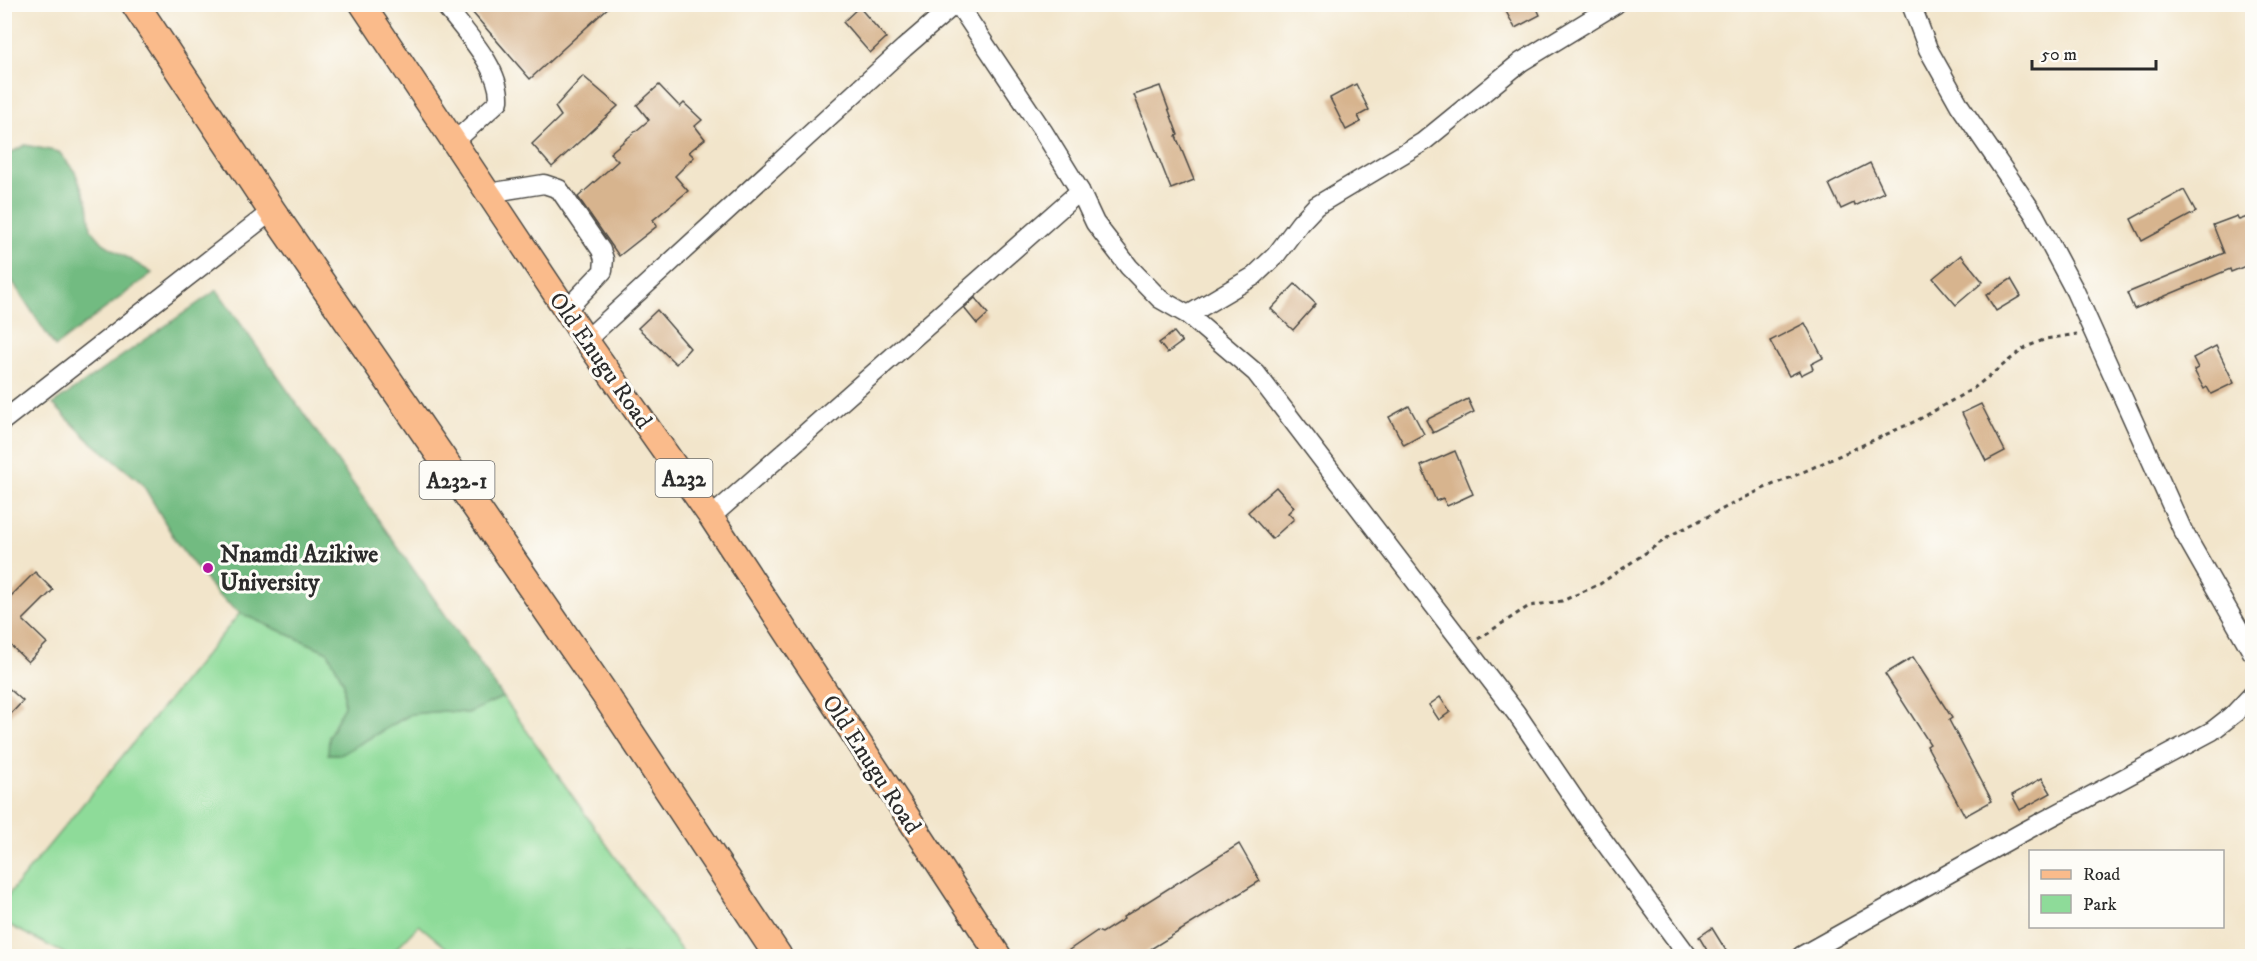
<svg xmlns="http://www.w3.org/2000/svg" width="2257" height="961" font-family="'IM FELL DW Pica',serif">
  <rect width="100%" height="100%" fill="#fdfcf7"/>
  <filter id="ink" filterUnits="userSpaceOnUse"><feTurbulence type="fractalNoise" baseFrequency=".0167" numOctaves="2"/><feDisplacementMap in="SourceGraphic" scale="12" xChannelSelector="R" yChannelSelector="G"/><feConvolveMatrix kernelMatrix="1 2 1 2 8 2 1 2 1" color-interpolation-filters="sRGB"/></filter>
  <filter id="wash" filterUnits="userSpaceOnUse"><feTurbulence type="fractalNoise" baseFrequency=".008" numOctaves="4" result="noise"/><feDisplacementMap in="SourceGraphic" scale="24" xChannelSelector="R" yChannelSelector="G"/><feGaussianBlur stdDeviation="1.35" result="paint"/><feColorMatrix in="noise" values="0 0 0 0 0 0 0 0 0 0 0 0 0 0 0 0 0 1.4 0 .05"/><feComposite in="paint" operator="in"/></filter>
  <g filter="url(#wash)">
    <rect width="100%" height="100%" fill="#f2e5cb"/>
    <polygon fill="#8edb99" stroke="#5c8362" stroke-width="1.5" points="240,613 328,652 344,683 344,706 329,736 329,754 342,754 411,714 444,711 468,713 503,697 685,956 456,956 419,925 389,956 69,956 5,923 4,900"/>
    <g fill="#72bb81" stroke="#4e7356" stroke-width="1.5">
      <polygon points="25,145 59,152 75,172 88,204 91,229 103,243 152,273 55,347 5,270 5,156"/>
      <polygon points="217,290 503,697 468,713 444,711 411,714 342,754 328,754 329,737 344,706 344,683 328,652 240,613 218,595 177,543 142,483 89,440 53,404"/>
    </g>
    <g id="blocks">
      <g fill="#d7b48e">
        <polygon points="465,4 612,4 530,79"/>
        <polygon points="1502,4 1535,4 1540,15 1515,28"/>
        <polygon points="859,7 886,38 870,53 843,22"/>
        <polygon points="583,76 618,106 552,167 532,144 561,116 555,107"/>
        <polygon points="1356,84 1369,110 1358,116 1361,122 1346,130 1330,98"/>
        <polygon points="659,85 680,107 684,103 702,120 695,126 705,139 689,152 694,157 675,176 688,191 653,220 657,226 619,256 578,197 618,161 610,153 649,120 637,105"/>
        <polygon points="1160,86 1178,135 1176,136 1194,180 1171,189 1134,95"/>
        <polygon points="1870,163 1884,192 1855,206 1854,203 1841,209 1829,184"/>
        <polygon points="2184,190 2196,212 2142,241 2131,219"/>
        <polygon points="2253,215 2253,263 2231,272 2230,269 2134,309 2127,293 2224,253 2213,225 2237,216 2239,220"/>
        <polygon points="1961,255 1983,282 1956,305 1933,278"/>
        <polygon points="2011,279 2021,296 1996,311 1986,295"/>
        <polygon points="1295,284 1316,304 1293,330 1271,309"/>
        <polygon points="975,298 988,314 977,324 964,308"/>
        <polygon points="657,310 690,348 676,364 638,328"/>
        <polygon points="1805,323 1823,358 1811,364 1813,369 1801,375 1799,371 1789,376 1770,341"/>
        <polygon points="1174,332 1182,342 1167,353 1159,343"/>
        <polygon points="2216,346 2234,383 2211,394 2207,387 2204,389 2194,370 2198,368 2193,358"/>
        <polygon points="1468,399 1474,412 1433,433 1426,420"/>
        <polygon points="1981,404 2005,451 1986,461 1962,413"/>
        <polygon points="1409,406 1424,434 1404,445 1389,417"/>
        <polygon points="1455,451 1473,494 1447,506 1443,498 1436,501 1421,466"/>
        <polygon points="1276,487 1294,507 1288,513 1294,519 1272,539 1248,512"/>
        <polygon points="35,572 53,590 23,620 47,643 28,662 4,639 4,603"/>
        <polygon points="1913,657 1952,718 1949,720 1992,801 1965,816 1927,746 1930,744 1885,674"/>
        <polygon points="4,684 23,701 4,721"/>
        <polygon points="1440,697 1450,712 1439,720 1429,705"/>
        <polygon points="2042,778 2051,793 2020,810 2012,795"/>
        <polygon points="1239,844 1260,881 1138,957 1059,957 1097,931 1102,933 1124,919 1123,917"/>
        <polygon points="1712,928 1730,957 1711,957 1699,937"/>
      </g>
    </g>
  </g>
  <g filter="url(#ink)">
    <use href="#blocks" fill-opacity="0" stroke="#494743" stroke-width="1.5"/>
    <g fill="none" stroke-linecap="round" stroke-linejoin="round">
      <defs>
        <g id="minor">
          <path d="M444,4C463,30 501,68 499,101L454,142"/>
          <polyline points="958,4 1043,131 1080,191 1095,223 1129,267 1160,299 1188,315 1256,373 1516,713 1594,828 1688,956"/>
          <polyline points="1911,4 1928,49 1960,106 2034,214 2075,291 2183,531 2252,652"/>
          <polyline points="488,193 544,184 559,189 601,250 604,259 603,271 566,310"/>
          <polyline points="1188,315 1254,276 1276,255 1300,223 1316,206 1423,142 1521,62 1616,4"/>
          <polyline points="586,340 904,48 955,4"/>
          <polyline points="4,420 272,211"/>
          <polyline points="711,517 1080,191"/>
          <polyline points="1801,956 2025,831 2212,731 2235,713 2252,695"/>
        </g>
        <polyline id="major" points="362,4 586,340 711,517 999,956"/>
        <polyline id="highway" points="135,4 272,211 604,693 778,956"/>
      </defs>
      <use href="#minor" stroke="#494743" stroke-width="21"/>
      <use href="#major" stroke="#494743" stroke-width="27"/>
      <use href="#highway" stroke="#494743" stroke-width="30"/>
      <polyline stroke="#494743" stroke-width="3" stroke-dasharray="4.5 4.5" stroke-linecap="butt" points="1478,639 1529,606 1562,601 1600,584 1673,534 1762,489 1792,477 1918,420 1974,388 2026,347 2046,339 2077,334"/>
      <use href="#minor" stroke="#fff" stroke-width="18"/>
      <use href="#major" stroke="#fabb8b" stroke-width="24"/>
      <use href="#highway" stroke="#fabb8b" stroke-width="27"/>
    </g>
  </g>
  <circle fill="#b5179e" stroke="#fdfcf7" stroke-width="2" cx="208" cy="568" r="6"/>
  <g text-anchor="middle" stroke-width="6" stroke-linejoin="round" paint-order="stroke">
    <g fill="#fdfcf7" stroke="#6a6a68" stroke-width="1.5">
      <rect x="655.5" y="459" width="57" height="38" rx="4.5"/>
      <rect x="419.5" y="461" width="75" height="38" rx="4.5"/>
    </g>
    <g font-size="22" font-weight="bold" fill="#2b2b2b">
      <text x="684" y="486">A232</text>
      <text x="457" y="488">A232-1</text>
    </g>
    <g font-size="24" fill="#2b2b2b" stroke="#fdfcf7">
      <text transform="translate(601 360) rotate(55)" y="8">Old Enugu Road</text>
      <text transform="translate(872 764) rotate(57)" y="8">Old Enugu Road</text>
    </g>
    <g font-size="24" font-weight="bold" fill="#2b2b2b" stroke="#fdfcf7" text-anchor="start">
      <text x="220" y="562">Nnamdi Azikiwe<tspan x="220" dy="28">University</tspan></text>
    </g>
  </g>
  <rect width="2257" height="961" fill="none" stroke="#fdfcf7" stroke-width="24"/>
  <rect x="2029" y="850" width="195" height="78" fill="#fdfcf7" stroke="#a9a8a5" stroke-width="1.5"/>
  <rect x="2041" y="870" width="30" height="9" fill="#fabb8b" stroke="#a9a8a5" stroke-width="1.5"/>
  <text x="2083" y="880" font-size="18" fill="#2b2b2b">Road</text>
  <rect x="2041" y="895" width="30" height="18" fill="#8edb99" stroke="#a9a8a5" stroke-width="1.5"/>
  <text x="2083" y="910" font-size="18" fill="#2b2b2b">Park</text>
  <path d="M2032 60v9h124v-9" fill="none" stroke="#2b2b2b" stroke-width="3"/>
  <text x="2041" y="60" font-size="18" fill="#2b2b2b" stroke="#fdfcf7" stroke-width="4.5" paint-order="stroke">50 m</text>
</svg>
